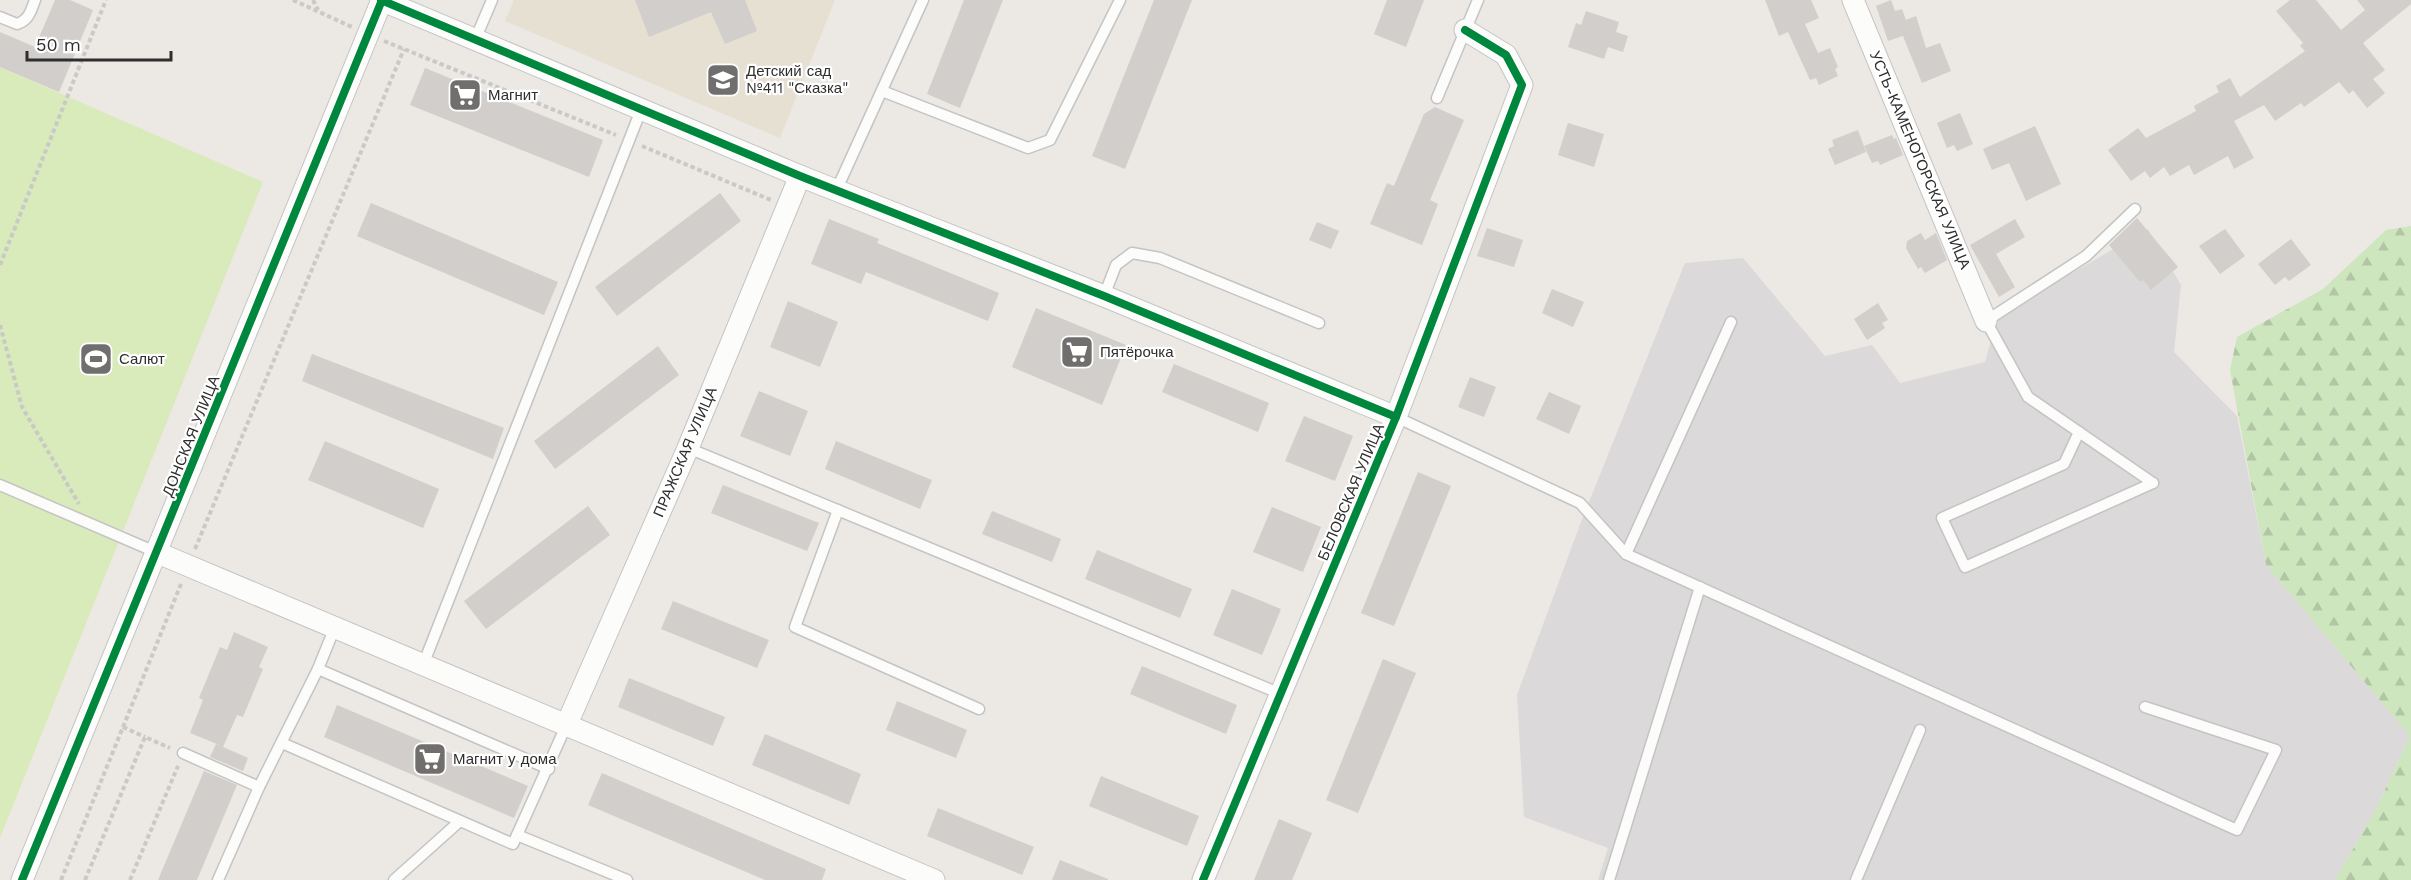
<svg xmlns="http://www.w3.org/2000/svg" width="2411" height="880" font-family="'Work Sans',sans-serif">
  <defs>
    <pattern id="forest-firs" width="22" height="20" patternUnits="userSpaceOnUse" patternTransform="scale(1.5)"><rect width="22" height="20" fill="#cee6be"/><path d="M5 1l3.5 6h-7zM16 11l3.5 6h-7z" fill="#b1c6a4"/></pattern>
  </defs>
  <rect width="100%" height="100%" fill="#ece8e4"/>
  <polygon fill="#dcd9db" points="2148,229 2181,285 2174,352 2237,416 2266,565 2410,736 2376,809 2335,880 1598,880 1608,848 1524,817 1517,695 1581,522 1685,263 1743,258 1825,356 1872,345 1900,383 1985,362 1998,316"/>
  <polygon fill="#e6e0d3" points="514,0 835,0 780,138 505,21"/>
  <polygon fill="url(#forest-firs)" points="2411,226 2411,880 2335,880 2376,809 2410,736 2266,565 2230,370 2237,337 2323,289 2386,230"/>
  <polygon fill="#d9eabb" points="0,67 263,182 0,838"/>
  <g fill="#d1cecb">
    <polygon points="55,0 70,0 93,10 59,92 0,67 0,32 35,47"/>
    <polygon points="635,0 745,0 757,31 725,44 711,12 649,37"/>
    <polygon points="964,0 1003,0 960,108 927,94"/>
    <polygon points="1154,0 1192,0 1125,169 1092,156"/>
    <polygon points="1387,0 1424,0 1406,47 1374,34"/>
    <polygon points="1765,0 1811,0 1819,18 1805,24 1818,53 1830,48 1838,67 1835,69 1838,76 1819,85 1816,78 1810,80 1788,32 1779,36"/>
    <polygon points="1891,0 1895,11 1902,9 1906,20 1916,16 1926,48 1940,43 1951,71 1922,83 1903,36 1888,41 1876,6"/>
    <polygon points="2290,0 2316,0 2341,30 2365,10 2357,0 2411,0 2411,4 2363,43 2385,70 2373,79 2385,93 2367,108 2353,90 2349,94 2339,82 2304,107 2301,103 2275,121 2264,105 2234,121 2254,158 2234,169 2228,156 2194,175 2189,165 2170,176 2164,167 2150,178 2145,171 2131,181 2108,150 2138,128 2146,138 2196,111 2194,106 2219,92 2216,86 2230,78 2240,97 2305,51 2300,46 2303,43 2276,11"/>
    <polygon points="1586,11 1619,22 1616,32 1628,36 1623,52 1608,47 1604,59 1568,47 1576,23 1581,25"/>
    <polygon points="425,68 603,140 589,177 410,105"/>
    <polygon points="1435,107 1464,120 1430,200 1438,204 1422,245 1370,224 1387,183 1394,186 1424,114"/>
    <polygon points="1960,113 1973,144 1957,151 1954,145 1947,148 1937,123"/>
    <polygon points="1568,123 1604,134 1594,167 1558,155"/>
    <polygon points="2035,126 2061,184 2026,201 2009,163 1992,170 1983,149"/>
    <polygon points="1858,130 1866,152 1835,165 1828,149 1834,146 1832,140"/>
    <polygon points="1892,135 1894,139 1896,138 1903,155 1880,165 1878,161 1872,163 1864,146"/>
    <polygon points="720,193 741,221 617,316 595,287"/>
    <polygon points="371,203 558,282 544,315 357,236"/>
    <polygon points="2137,218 2178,267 2151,290 2143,280 2140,282 2109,245"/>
    <polygon points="829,219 879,239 877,243 999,293 988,321 866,272 861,284 811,264"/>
    <polygon points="2015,219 2025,237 1996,254 2015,287 1999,297 1970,245"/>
    <polygon points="1317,222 1339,231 1331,249 1309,240"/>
    <polygon points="1487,228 1523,240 1514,267 1477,256"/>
    <polygon points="2225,229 2245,256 2220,274 2199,246"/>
    <polygon points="1921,233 1925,240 1936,233 1947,260 1925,273 1921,267 1918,269 1906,248 1907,241"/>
    <polygon points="2291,239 2311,265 2289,281 2285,277 2275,285 2258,264"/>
    <polygon points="1552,289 1584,302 1573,327 1542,313"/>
    <polygon points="788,301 838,322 820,367 770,347"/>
    <polygon points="1878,303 1888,320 1882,323 1885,328 1867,340 1854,319"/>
    <polygon points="1036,308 1126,345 1102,405 1012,367"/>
    <polygon points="658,346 679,375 555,469 534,441"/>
    <polygon points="312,354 504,428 493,459 302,381"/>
    <polygon points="1174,364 1269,403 1258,432 1162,392"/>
    <polygon points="1470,377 1496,387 1484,417 1458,407"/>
    <polygon points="759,391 808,411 790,456 740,436"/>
    <polygon points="1549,392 1581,406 1569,434 1536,419"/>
    <polygon points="1304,416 1353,436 1335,481 1285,461"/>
    <polygon points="325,441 439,489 423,528 308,480"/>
    <polygon points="836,441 932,480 920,509 825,469"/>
    <polygon points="1418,472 1451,486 1394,626 1361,613"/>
    <polygon points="723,485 819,523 807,551 711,513"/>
    <polygon points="588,506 610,535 486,629 464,601"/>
    <polygon points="1272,507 1321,527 1303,572 1253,552"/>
    <polygon points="992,511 1061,539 1052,562 982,534"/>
    <polygon points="1097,550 1192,589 1180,618 1085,579"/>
    <polygon points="1232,589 1281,609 1262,655 1213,635"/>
    <polygon points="673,601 769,640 757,668 661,629"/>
    <polygon points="234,632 268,647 259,667 263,669 243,717 237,715 223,747 248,758 243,771 210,757 216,744 222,746 190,733 203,700 199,698 220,647 227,650"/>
    <polygon points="1383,659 1416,673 1358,813 1326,800"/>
    <polygon points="1142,666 1237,705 1226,734 1130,694"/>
    <polygon points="629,678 725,717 713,746 618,707"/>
    <polygon points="897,701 967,730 956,758 886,730"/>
    <polygon points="337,705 528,786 514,818 324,737"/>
    <polygon points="765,734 861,774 849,805 752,765"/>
    <polygon points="204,771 237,785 197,880 158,880"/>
    <polygon points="602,773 826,869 822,880 765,880 588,805"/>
    <polygon points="1101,776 1199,816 1187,846 1089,806"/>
    <polygon points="938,808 1034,847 1022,875 927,836"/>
    <polygon points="1279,819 1312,833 1292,880 1254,880"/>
    <polygon points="1060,860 1108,879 1108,880 1052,880"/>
  </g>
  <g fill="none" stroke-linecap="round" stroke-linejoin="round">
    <defs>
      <g id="lane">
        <path d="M0,17L17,24C29,20 31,11 35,0"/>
        <polyline points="475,40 492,0"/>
        <polyline points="882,91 1028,148 1050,140 1120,0"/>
        <polyline points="1437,98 1478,0"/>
        <polyline points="836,191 923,0"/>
        <polyline points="2135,209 2086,256 1986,321 2028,397 2153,483"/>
        <polyline points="1104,296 1116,265 1132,253 1160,258 1319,323"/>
        <polyline points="1396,417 1580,503 1626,554 2237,830 2276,750 2145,707"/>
        <polyline points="2079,432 2064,464 1942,518 1965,567 2153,483"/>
        <polyline points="688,448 1281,694"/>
        <polyline points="0,485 158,553"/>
        <polyline points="838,510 795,627 979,709"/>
        <polyline points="1626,554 1731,322"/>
        <polyline points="423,665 641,110"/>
        <polyline points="318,669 549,769"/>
        <polyline points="282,743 513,844 566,726"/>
        <polyline points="183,753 259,787"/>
        <polyline points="517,835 627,880"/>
        <polyline points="218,880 259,787 318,669 335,627"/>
        <polyline points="394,880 460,821"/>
        <polyline points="1609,880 1700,587"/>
        <polyline points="1856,880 1920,730"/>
      </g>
      <g id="street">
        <polyline points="381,0 800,176 1104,296 1396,417"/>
        <polyline points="1853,0 1986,321"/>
        <polyline points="158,553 934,880"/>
        <polyline points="566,726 688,448 800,176"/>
        <polyline points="22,880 382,0"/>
        <polyline points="1203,880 1396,417 1522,85 1506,55 1465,30"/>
      </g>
    </defs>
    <use href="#lane" stroke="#c5c4c5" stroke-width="13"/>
    <use href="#street" stroke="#c5c4c5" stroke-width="23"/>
    <g stroke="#c9c9c8" stroke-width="4" stroke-dasharray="4.5 3" stroke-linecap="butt">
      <polyline points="293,0 352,27"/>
      <polyline points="313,0 318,10"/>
      <polyline points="384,41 616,135"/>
      <polyline points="642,146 771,200"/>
      <polyline points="0,265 106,0"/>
      <polyline points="0,325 22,407 79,504"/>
      <polyline points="195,549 404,49"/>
      <polyline points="123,727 145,737"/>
      <polyline points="61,880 181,584"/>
      <polyline points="85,880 145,737 170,748"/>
      <polyline points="130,880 178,766"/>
    </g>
    <use href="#lane" stroke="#fcfcfb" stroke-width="10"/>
    <use href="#street" stroke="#fcfcfb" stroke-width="21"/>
    <defs>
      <g id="cycleway">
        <polyline points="381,0 800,176 1104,296 1396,417"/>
        <polyline points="22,880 382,0"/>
        <polyline points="1203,880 1396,417 1522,85 1506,55 1465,30"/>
      </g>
    </defs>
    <use href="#cycleway" stroke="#fff" stroke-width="11"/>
    <use href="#cycleway" stroke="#00873e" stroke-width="8"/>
  </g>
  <defs>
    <symbol id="school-square" viewBox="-11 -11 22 22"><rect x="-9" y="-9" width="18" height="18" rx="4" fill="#706f6e" stroke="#fff"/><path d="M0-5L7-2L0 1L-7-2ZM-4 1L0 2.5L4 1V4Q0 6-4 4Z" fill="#fff"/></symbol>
    <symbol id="supermarket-square" viewBox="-11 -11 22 22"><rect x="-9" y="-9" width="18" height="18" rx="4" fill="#706f6e" stroke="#fff"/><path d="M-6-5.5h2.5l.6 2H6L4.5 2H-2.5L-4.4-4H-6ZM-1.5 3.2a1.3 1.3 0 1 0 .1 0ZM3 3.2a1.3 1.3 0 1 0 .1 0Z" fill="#fff"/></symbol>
    <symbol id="stadium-square" viewBox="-11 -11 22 22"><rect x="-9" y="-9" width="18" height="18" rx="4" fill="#706f6e" stroke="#fff"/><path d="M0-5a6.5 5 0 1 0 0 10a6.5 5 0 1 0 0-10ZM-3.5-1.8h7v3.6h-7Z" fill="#fff"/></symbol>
  </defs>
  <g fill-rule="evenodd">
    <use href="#school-square" x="704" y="61" width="38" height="38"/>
    <use href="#supermarket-square" x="446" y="76" width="38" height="38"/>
    <use href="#supermarket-square" x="1058" y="333" width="38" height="38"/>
    <use href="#stadium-square" x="77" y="340" width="38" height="38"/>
    <use href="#supermarket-square" x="411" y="740" width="38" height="38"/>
  </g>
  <g text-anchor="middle" stroke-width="4.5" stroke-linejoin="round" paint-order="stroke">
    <g font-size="15" fill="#2e2e2e" stroke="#fff" text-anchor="start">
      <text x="746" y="76">Детский сад<tspan x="746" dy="17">№411 "Сказка"</tspan></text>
      <text x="488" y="100">Магнит</text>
      <text x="1100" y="357">Пятёрочка</text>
      <text x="119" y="364">Салют</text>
      <text x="453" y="764">Магнит у дома</text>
    </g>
    <g font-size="15" fill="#2e2e2e" stroke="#fff">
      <text transform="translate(1920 160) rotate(67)" y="5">УСТЬ-КАМЕНОГОРСКАЯ УЛИЦА</text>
      <text transform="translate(191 436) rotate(-68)" y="5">ДОНСКАЯ УЛИЦА</text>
      <text transform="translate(685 452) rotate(-67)" y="5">ПРАЖСКАЯ УЛИЦА</text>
      <text transform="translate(1351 492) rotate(-67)" y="5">БЕЛОВСКАЯ УЛИЦА</text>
    </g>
  </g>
  <path d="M27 51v9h144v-9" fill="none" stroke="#2e2e2e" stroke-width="3"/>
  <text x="36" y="51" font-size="18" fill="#2e2e2e" stroke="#ffffff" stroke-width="4.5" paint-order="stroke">50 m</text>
</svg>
